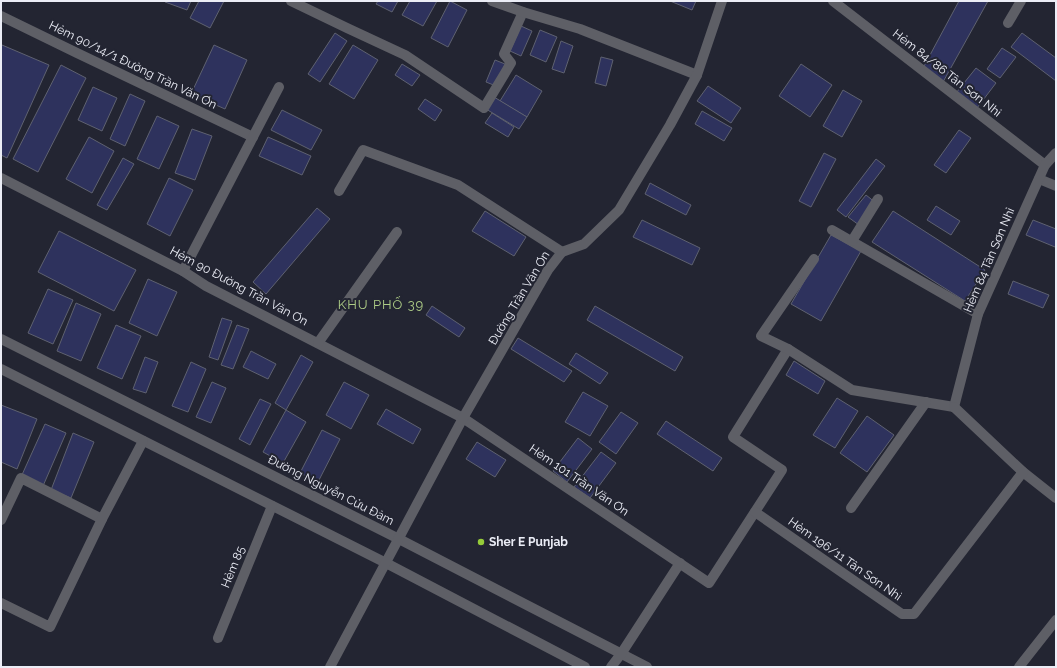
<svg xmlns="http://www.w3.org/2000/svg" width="1057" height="668" font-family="Raleway,sans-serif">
  <rect width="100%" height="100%" fill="#232532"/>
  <g fill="#2e325d" stroke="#5e6170">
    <polygon points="166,1 191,1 187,10 165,2"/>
    <polygon points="199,1 224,1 210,28 190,18"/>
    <polygon points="378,1 398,1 392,12 376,4"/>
    <polygon points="410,1 437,1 423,26 402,15"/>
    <polygon points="450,1 467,10 448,47 431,38"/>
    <polygon points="670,1 696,1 692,10"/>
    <polygon points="959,1 988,1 943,82 923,68"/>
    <polygon points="521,26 532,31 521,56 510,51"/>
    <polygon points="540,30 557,37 546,62 530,55"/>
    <polygon points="335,33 347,41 320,82 308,74"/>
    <polygon points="1022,33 1056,58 1056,81 1011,47"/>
    <polygon points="561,41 573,46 564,73 552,69"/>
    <polygon points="2,45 49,65 7,158 1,155 1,48"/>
    <polygon points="214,45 247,60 225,109 191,94"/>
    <polygon points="353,45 378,60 354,99 329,84"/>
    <polygon points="1002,48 1016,57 1000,78 987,69"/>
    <polygon points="601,57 613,60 606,86 595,83"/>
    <polygon points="495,60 505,64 496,86 486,82"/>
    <polygon points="402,64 420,75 412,86 395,75"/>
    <polygon points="801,64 832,85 810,117 779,96"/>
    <polygon points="61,65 86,78 38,172 13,159"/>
    <polygon points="976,68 996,83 977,108 956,93"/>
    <polygon points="516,75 542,91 527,117 500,101"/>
    <polygon points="708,86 741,108 731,123 697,101"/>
    <polygon points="93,87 117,98 102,131 78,120"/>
    <polygon points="843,90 862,101 842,137 823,126"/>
    <polygon points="130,94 145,101 125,146 110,139"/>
    <polygon points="494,97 527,117 519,129 486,109"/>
    <polygon points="425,99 442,110 435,121 418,109"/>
    <polygon points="282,110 322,130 311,150 271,130"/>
    <polygon points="702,111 732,128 724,141 695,124"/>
    <polygon points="492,113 514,127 508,137 485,123"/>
    <polygon points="157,116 179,126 159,169 137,159"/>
    <polygon points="192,129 212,136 195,180 175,173"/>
    <polygon points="959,130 971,138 946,173 934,165"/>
    <polygon points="89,137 114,151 92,193 66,179"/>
    <polygon points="268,137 311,156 302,175 259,156"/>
    <polygon points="824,153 836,159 811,207 799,201"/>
    <polygon points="123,158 134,164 107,210 97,205"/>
    <polygon points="876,159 885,166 846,217 837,210"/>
    <polygon points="169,178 193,190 170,236 147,224"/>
    <polygon points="650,183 691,205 686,215 645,194"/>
    <polygon points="866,195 876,203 859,225 848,217"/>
    <polygon points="936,206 960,221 951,235 927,220"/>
    <polygon points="317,208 330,219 266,294 253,282"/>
    <polygon points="485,211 526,237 514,256 472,231"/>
    <polygon points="893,211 985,270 965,301 872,242"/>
    <polygon points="642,220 700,248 692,265 633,237"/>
    <polygon points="1033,220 1056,229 1056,244 1055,247 1026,235"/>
    <polygon points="59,231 136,270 114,311 38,272"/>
    <polygon points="831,235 861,251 821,321 791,304"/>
    <polygon points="148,279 177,292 157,336 129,323"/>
    <polygon points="1013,281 1049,295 1043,308 1008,294"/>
    <polygon points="48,289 73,300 53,344 28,333"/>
    <polygon points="76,303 101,314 81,361 57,351"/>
    <polygon points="432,306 465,328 459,337 426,315"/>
    <polygon points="595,306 683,357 675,371 587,320"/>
    <polygon points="222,318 232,321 218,360 209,357"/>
    <polygon points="116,325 141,336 122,379 97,368"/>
    <polygon points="237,325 249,329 233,369 221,365"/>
    <polygon points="518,338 572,371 564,382 511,349"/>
    <polygon points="251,351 276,364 268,379 243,367"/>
    <polygon points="576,353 608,373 600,384 569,364"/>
    <polygon points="301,355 313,362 286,410 275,403"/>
    <polygon points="145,357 158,362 146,393 133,389"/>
    <polygon points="794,361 825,381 818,394 786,375"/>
    <polygon points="191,362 206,369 188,412 172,406"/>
    <polygon points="212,382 226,388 211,423 196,417"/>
    <polygon points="344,382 369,395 351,429 326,415"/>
    <polygon points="583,392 608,406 590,436 565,422"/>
    <polygon points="837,398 858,411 835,448 813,435"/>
    <polygon points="260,399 271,404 250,445 239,439"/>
    <polygon points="1,405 37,419 17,469 1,462"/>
    <polygon points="386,409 421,429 413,444 377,424"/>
    <polygon points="286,410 306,422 283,463 263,452"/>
    <polygon points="621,412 638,423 616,454 599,442"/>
    <polygon points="867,416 894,435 867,472 840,453"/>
    <polygon points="666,421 722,458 713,471 657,434"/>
    <polygon points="45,424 66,433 43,486 21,477"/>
    <polygon points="322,430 340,439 318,482 300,473"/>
    <polygon points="73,433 94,442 71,498 51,490"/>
    <polygon points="578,438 592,449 567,482 553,471"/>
    <polygon points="477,442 506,460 495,477 466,459"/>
    <polygon points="601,452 616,463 590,498 574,487"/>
  </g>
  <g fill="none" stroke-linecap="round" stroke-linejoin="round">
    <g stroke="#5e5f66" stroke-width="10">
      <polyline points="291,1 347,28 405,55 484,108 511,63 504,54 523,12"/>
      <polyline points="492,1 523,12 580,29 697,75"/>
      <polyline points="833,1 1045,165"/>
      <polyline points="1,16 77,53 253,137"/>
      <polyline points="1008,23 1021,1"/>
      <polyline points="1,178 183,271 206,286 463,418 709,583 782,470 733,437 788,349"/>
      <polyline points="1039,179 1056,186"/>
      <polyline points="339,191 363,150 458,185 562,252"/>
      <polyline points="832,230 978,314"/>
      <polyline points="852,241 878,199"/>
      <polyline points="814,259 761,336 788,349 852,390 954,407"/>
      <polyline points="183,271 279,87"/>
      <polyline points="1,339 399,539 647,667"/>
      <polyline points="318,343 397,232"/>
      <polyline points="1,369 386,563 585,667"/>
      <polyline points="954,407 978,314 1045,165 1056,153"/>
      <polyline points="954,407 1023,472 1056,498"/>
      <polyline points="851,508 926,402"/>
      <polyline points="755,512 902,614 914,614 1023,472"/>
      <polyline points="1,520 21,478 102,519"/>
      <polyline points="1,603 50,627 102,519 143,441"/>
      <polyline points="218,638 272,506"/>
      <polyline points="330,667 463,418 548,270 562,252 584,244 619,210 670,125 697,75 722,1"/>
      <polyline points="611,667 621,654 680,563"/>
      <polyline points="1019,667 1056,620"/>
    </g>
  </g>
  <circle fill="#96cc39" stroke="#232532" stroke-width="1.5" cx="481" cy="542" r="4"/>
  <g text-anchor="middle" stroke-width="4" stroke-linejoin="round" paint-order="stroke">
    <g font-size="12" fill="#ebedf6" stroke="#232532">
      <text transform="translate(133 65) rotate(26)" y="4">Hẻm 90/14/1 Đường Trần Văn Ơn</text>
      <text transform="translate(947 73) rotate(38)" y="4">Hẻm 84/86 Tân Sơn Nhì</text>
      <text transform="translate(989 260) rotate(-67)" y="4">Hẻm 84 Tân Sơn Nhì</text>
      <text transform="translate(239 286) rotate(28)" y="4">Hẻm 90 Đường Trần Văn Ơn</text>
      <text transform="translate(519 298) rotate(-59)" y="4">Đường Trần Văn Ơn</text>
      <text transform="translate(579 480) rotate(34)" y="4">Hẻm 101 Trần Văn Ơn</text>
      <text transform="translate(331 490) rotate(27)" y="4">Đường Nguyễn Cửu Đàm</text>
      <text transform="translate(845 559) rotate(35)" y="4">Hẻm 196/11 Tân Sơn Nhì</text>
      <text transform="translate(233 567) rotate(-68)" y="4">Hẻm 85</text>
    </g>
    <g font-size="12" font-weight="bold" fill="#ebedf6" stroke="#232532" text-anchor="start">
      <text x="489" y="546">Sher E Punjab</text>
    </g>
    <g font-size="13" letter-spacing="1" fill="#afce87" stroke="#232532">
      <text x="381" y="309">KHU PHỐ 39</text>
    </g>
  </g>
  <rect width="1057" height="668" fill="none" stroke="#ebedf6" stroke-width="4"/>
</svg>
